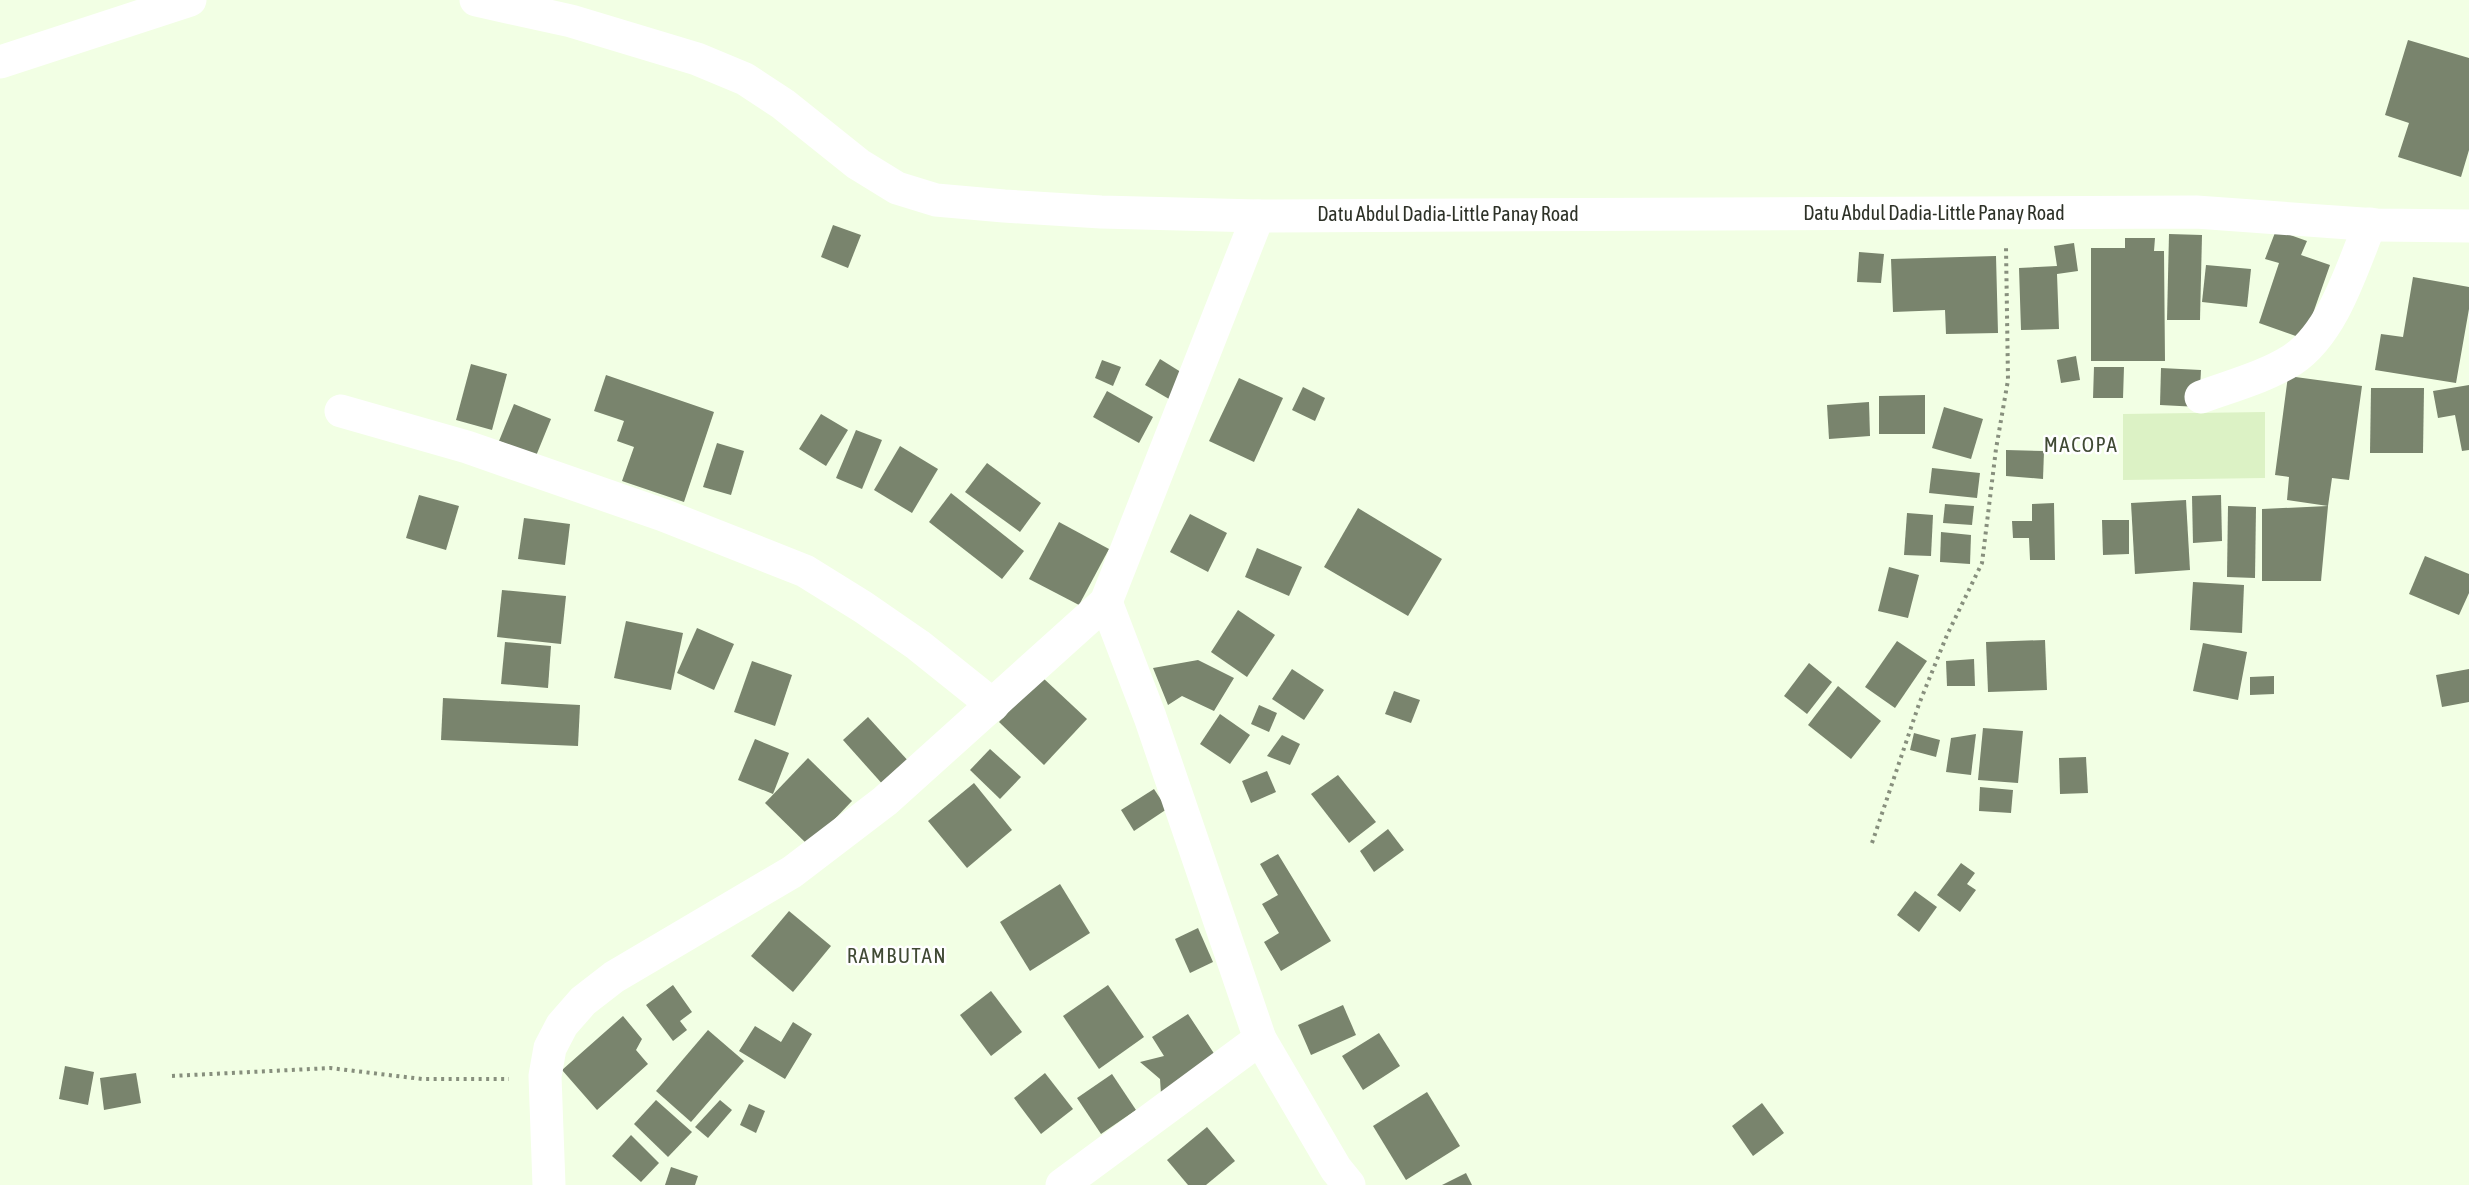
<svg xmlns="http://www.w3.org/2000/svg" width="2469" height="1185" font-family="'Asap Condensed',sans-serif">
  <rect width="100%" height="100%" fill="#f2ffe4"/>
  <polygon fill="#dcf2c5" points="2265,412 2265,478 2123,480 2123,414"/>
  <g fill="#79846d">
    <polygon points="2408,40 2469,58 2469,150 2461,177 2398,157 2409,123 2385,115"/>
    <polygon points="833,225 861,235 848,268 821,257"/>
    <polygon points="2276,230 2307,241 2301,255 2330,265 2304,339 2259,323 2279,263 2265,259"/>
    <polygon points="2169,234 2202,235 2200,320 2167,320"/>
    <polygon points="2125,238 2155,238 2154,251 2164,251 2165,361 2091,361 2091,248 2125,248"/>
    <polygon points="2074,243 2078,271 2057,274 2059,329 2021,330 2019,268 2057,266 2054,246"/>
    <polygon points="1859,252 1884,254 1881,283 1857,282"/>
    <polygon points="1996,256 1998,333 1946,334 1945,310 1893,312 1891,259"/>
    <polygon points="2206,265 2251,269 2247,307 2202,302"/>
    <polygon points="2413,277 2469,287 2469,309 2456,383 2375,370 2381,334 2403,337"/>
    <polygon points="2076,356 2080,380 2061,383 2057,360"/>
    <polygon points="1160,359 1184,374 1169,399 1145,385"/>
    <polygon points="1102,360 1121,367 1113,386 1095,378"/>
    <polygon points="471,364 507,374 492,430 456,420"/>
    <polygon points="2094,367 2124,367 2123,398 2093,398"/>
    <polygon points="2161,368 2201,370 2199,407 2160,405"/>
    <polygon points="606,375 714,412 684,502 622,481 634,447 617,441 624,421 594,411"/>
    <polygon points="2288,376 2362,386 2349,480 2332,478 2328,506 2287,500 2289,477 2275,475"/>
    <polygon points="1239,378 1283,398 1254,462 1209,441"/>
    <polygon points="2469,385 2469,450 2462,451 2455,415 2438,418 2433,391"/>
    <polygon points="1303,387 1325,398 1315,421 1292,410"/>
    <polygon points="2371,388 2424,388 2423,453 2370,453"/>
    <polygon points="1107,391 1153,417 1139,443 1093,417"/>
    <polygon points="1925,395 1925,434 1879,434 1879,396"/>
    <polygon points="1869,402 1870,436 1829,439 1827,405"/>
    <polygon points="514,404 551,419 536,456 499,441"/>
    <polygon points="1944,407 1983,419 1971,459 1932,448"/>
    <polygon points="821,414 848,430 826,466 799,449"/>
    <polygon points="856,430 882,440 862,489 836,478"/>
    <polygon points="717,443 744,451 731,495 703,487"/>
    <polygon points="900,446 938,469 912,513 874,490"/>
    <polygon points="2006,450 2044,451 2043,479 2006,476"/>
    <polygon points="987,463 1041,503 1020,532 965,492"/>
    <polygon points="1932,468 1980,473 1977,498 1929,493"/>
    <polygon points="951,493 1024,551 1002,579 929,522"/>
    <polygon points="419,495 459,506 446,550 406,538"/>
    <polygon points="2221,495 2222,541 2193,543 2192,496"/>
    <polygon points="2186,500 2190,570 2135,574 2131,503"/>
    <polygon points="2054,503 2055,560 2030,560 2029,538 2013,538 2012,521 2032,521 2032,504"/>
    <polygon points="1945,504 1974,506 1972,525 1943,523"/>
    <polygon points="2228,506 2256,507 2255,578 2227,577"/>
    <polygon points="2328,506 2321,581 2262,581 2262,509"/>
    <polygon points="1358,508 1442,559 1408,616 1324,567"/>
    <polygon points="1907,513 1933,515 1931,556 1904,555"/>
    <polygon points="1190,514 1227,533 1208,572 1170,552"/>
    <polygon points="524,518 570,524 565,565 518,559"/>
    <polygon points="2102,520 2129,520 2129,554 2103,555"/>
    <polygon points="1059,522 1109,549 1079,605 1029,579"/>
    <polygon points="1941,532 1971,535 1970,564 1940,562"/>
    <polygon points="1257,548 1302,567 1289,596 1245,577"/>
    <polygon points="2425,556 2469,574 2469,593 2459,615 2409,594"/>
    <polygon points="1889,567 1919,575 1908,618 1878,611"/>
    <polygon points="2193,582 2244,585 2242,633 2190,630"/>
    <polygon points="502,590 566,596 561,644 497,637"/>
    <polygon points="1238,610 1275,635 1247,677 1211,652"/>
    <polygon points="626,621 683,633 671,690 614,678"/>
    <polygon points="697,628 734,644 714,690 677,673"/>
    <polygon points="2045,640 2047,690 1988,692 1986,642"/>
    <polygon points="1897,641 1927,661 1895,708 1865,687"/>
    <polygon points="505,642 551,646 548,688 501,684"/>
    <polygon points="2203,643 2247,652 2238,700 2193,691"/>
    <polygon points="1974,659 1975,686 1947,686 1946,661"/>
    <polygon points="1198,660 1234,678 1214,711 1182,696 1168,705 1153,668"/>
    <polygon points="752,661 792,675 775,726 734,712"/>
    <polygon points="1809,663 1832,682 1807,714 1784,696"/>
    <polygon points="1292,669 1324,690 1304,720 1272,699"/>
    <polygon points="2469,669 2469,702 2442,707 2436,675"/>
    <polygon points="2274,676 2274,694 2250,695 2250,677"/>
    <polygon points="1042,677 1087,719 1044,765 999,722"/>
    <polygon points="1838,686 1881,721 1851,759 1808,725"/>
    <polygon points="1394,691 1420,700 1411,723 1385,714"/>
    <polygon points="443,698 580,705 578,746 441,740"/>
    <polygon points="1259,705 1277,713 1269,732 1251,724"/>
    <polygon points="1220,714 1250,735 1230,764 1200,744"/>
    <polygon points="868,717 911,764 885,787 843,740"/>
    <polygon points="1983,728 2023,731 2018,783 1978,780"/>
    <polygon points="1914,733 1940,740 1936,757 1910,750"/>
    <polygon points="1976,734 1971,775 1946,772 1951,738"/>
    <polygon points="1282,735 1300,744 1290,765 1267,756"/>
    <polygon points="755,739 789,753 773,794 738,780"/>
    <polygon points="990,749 1021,777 1000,799 970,770"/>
    <polygon points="2086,757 2088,793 2060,794 2059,758"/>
    <polygon points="808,758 852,801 809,846 765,803"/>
    <polygon points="1267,771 1276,792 1251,803 1242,781"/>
    <polygon points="1338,775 1376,822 1349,843 1311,794"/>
    <polygon points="974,783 1012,830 967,868 928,821"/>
    <polygon points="1980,787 2013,790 2011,813 1979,811"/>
    <polygon points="1154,789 1167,809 1134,831 1121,810"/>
    <polygon points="1388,829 1404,850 1374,872 1360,851"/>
    <polygon points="1278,854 1331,941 1281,971 1264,942 1279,933 1262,904 1278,895 1260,864"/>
    <polygon points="1961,863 1975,873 1967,884 1976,890 1960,912 1937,895"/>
    <polygon points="1060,884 1090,933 1030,971 1000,922"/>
    <polygon points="1915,891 1937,907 1919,932 1897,915"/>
    <polygon points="789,911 831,946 793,992 751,956"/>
    <polygon points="1198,928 1213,962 1190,973 1175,939"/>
    <polygon points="673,985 692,1012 680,1021 687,1030 673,1041 646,1005"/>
    <polygon points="1108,985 1144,1037 1099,1069 1063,1016"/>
    <polygon points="991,991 1022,1032 991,1056 960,1015"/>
    <polygon points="1343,1005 1356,1035 1311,1055 1298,1025"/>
    <polygon points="1188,1014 1217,1058 1161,1094 1160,1079 1140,1062 1164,1056 1152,1037"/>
    <polygon points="623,1016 642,1039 636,1050 648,1064 597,1110 562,1070"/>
    <polygon points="793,1022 812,1034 785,1079 739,1051 755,1026 781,1042"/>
    <polygon points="708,1030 744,1061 691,1122 656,1091"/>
    <polygon points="1379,1033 1400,1066 1363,1090 1342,1056"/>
    <polygon points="65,1066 94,1072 88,1105 59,1099"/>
    <polygon points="136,1073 141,1103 104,1110 100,1078"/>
    <polygon points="1045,1073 1073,1109 1041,1134 1014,1098"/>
    <polygon points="1112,1074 1136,1110 1101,1134 1077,1098"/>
    <polygon points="1427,1092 1460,1146 1406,1180 1373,1126"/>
    <polygon points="656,1100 692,1132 668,1157 634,1124"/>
    <polygon points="720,1100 732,1110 708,1138 695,1127"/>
    <polygon points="1762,1103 1784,1133 1753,1156 1732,1126"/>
    <polygon points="749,1104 765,1111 756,1133 740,1125"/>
    <polygon points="1207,1127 1235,1161 1206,1185 1188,1185 1167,1160"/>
    <polygon points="631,1135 659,1163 641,1182 612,1156"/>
    <polygon points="671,1167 698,1176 695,1185 665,1185"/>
    <polygon points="1466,1173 1472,1185 1442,1185"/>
  </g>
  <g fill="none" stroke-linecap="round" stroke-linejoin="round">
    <g stroke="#878f7d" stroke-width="4" stroke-dasharray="3 4.5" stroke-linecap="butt">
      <polyline points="1872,843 1919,704 1947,635 1982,563 1996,449 2008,380 2006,247"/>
      <polyline points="172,1076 330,1068 422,1079 509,1079"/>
    </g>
    <g stroke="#fff" stroke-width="33">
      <polyline points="0,62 190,0"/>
      <path d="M2201,397C2231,386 2265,377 2292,360C2333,333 2352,268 2370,224"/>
      <polyline points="341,411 467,447 663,515 805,571 863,607 918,645 993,705"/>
      <polyline points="1106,602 1150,717 1260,1039 1336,1169 1349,1185"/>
      <polyline points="549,1185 545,1076 550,1048 562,1025 583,1001 614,977 792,872 885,801 1106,602 1258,216"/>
      <polyline points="1062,1185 1260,1039"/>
    </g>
    <polyline stroke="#fff" stroke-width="33" points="476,0 571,21 697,59 745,79 783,104 858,164 897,188 936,200 1004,206 1101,212 1258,216 2196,212 2377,225 2469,226"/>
  </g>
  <g text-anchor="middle" stroke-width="5" stroke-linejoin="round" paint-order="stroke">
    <g font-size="20" fill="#2d3127" stroke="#fff">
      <text x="1934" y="220">Datu Abdul Dadia-Little Panay Road</text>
      <text x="1448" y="221">Datu Abdul Dadia-Little Panay Road</text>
    </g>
    <g font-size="21" letter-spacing="1.5" fill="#404a34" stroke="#fff">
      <text x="2081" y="452">MACOPA</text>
      <text x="897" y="963">RAMBUTAN</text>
    </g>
  </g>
</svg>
